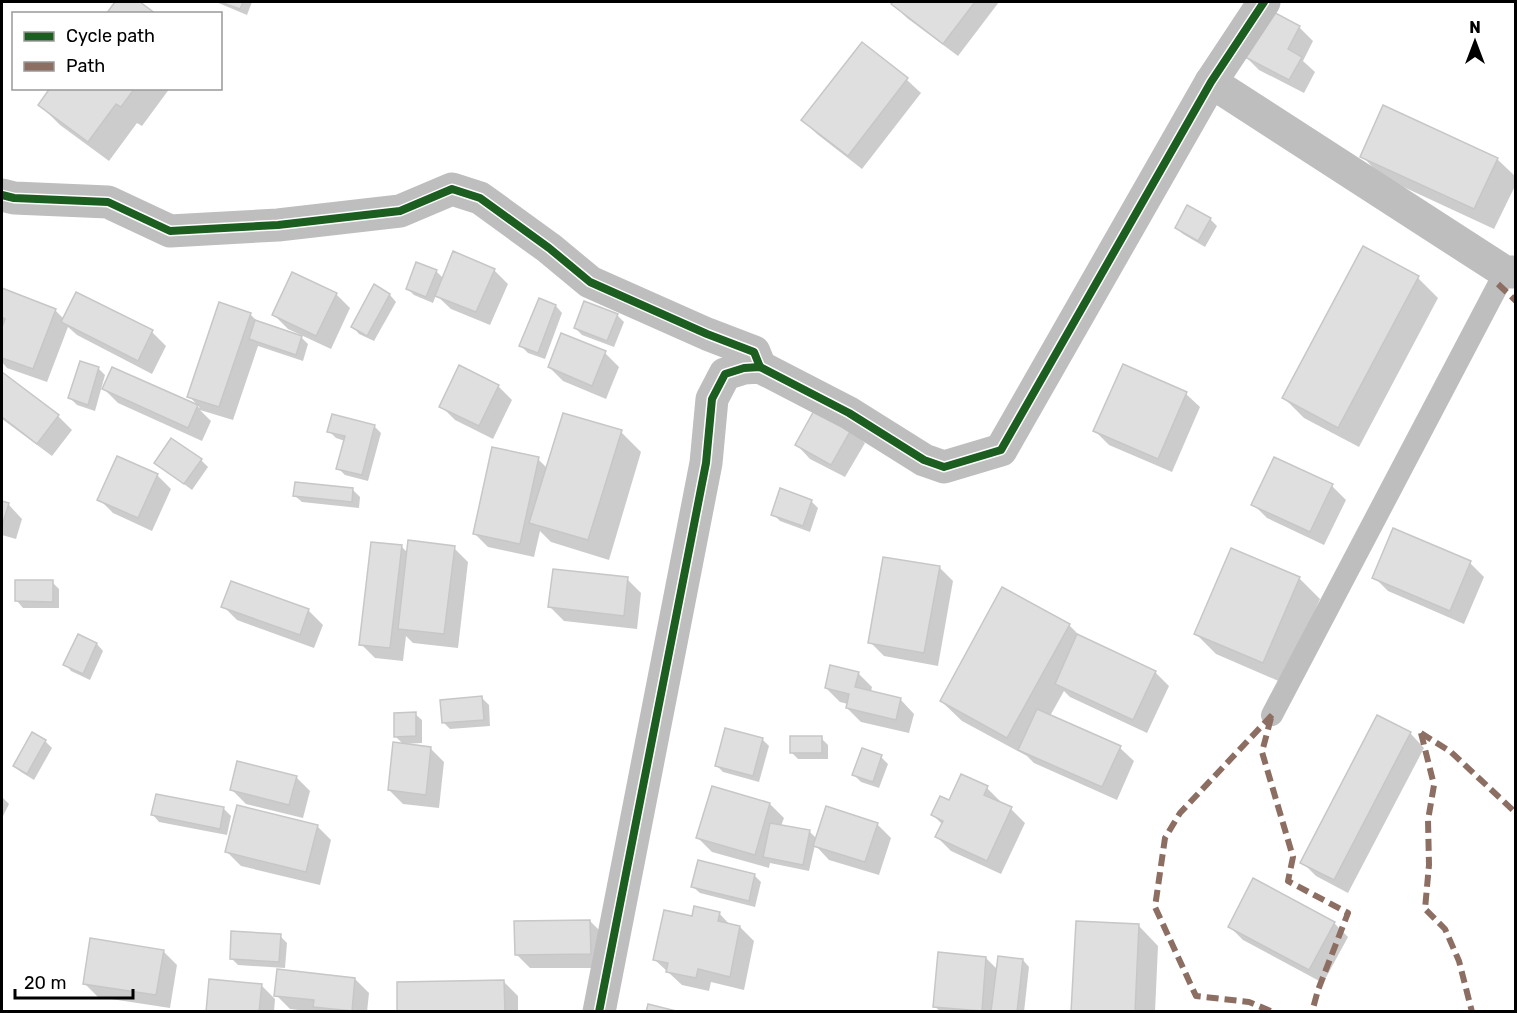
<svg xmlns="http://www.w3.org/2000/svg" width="1517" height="1013" font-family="Rubik,sans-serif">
  <rect width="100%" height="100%" fill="#fff"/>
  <g fill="#0003">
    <polygon points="216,2 252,2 247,15"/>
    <polygon points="895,2 999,2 958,56 907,18 893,4"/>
    <polygon points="1299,27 1313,41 1303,61 1315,72 1304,93 1259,70 1245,56"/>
    <polygon points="862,44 907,80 921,93 862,169 817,134 803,120"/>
    <polygon points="52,88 170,88 142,126 137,123 109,161 60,125 40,105"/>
    <polygon points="1362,156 1497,159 1516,177 1516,184 1494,229 1382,177"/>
    <polygon points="1210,219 1217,226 1205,247 1183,234 1176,228"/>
    <polygon points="1364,248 1418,278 1438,298 1359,447 1304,418 1284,398"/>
    <polygon points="494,270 508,284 490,325 451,309 436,295 433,303 414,295 408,289 436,271 444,279"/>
    <polygon points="2,290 55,310 64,319 152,332 166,346 152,374 77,335 68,327 47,382 7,368 2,362 2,332 4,325 2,322"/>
    <polygon points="336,294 350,308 331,349 288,329 274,315"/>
    <polygon points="390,295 396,302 374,341 359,334 353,327"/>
    <polygon points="539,299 556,306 562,313 545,359 528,353 521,346"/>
    <polygon points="250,314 259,323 302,338 308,344 303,361 258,346 233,420 200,410 211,421 202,441 118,403 104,389 113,369 200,408 189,396"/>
    <polygon points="617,315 624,322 614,347 582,335 575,328"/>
    <polygon points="562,335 605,353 619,367 606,399 563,381 549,367"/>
    <polygon points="81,363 99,369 105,375 95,411 77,405 70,398"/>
    <polygon points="1124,366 1186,394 1200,407 1172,472 1109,445 1095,431"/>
    <polygon points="2,374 58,416 72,430 52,456 2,419"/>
    <polygon points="498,386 512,400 493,439 455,420 441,406"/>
    <polygon points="374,426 381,433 368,481 345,475 338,468 345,441 336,438 329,431"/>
    <polygon points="851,429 865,443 845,477 810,459 797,445"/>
    <polygon points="621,432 641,452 609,560 551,542 540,531 534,557 488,547 474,533 538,459 547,468"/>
    <polygon points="201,460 208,467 192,490 156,463"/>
    <polygon points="157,475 171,489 152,531 113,513 99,499"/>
    <polygon points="1332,486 1346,500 1324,545 1267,518 1253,504"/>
    <polygon points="353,490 360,497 359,508 302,502 295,496"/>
    <polygon points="811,501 818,508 810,532 780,521 773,514"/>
    <polygon points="2,503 9,505 22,519 16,539 2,535"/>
    <polygon points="401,546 408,553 454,548 468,562 458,648 413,643 406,636 403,661 375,658 361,644"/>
    <polygon points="1232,550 1299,578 1320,599 1283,683 1216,654 1195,633"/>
    <polygon points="1470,563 1484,577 1464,624 1388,591 1374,577"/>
    <polygon points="939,567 953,581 938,666 884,656 870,642"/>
    <polygon points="627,579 641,593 637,629 564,621 550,607"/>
    <polygon points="52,582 59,589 59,608 23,608 17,601"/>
    <polygon points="232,583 309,611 323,625 314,648 237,620 223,606"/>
    <polygon points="1069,625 1082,638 1155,672 1169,686 1147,733 1070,697 1064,691 1050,716 1120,748 1134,761 1117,800 1034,763 1027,756 962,721 941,701"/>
    <polygon points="78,636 97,644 103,651 90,680 71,671 65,664"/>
    <polygon points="858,673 872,687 871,692 901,700 914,714 909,733 861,722 847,708 848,704 840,702 826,688"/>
    <polygon points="482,698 489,705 490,726 450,729 443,722"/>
    <polygon points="415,714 422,720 422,743 403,744 395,736"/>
    <polygon points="1378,717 1411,734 1424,748 1348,893 1316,876 1302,862"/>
    <polygon points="821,738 828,745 828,759 798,759 791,752"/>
    <polygon points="762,739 769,746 759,782 723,772 717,766"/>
    <polygon points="45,741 52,748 34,780 21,772 14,766"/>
    <polygon points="430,748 444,762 439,808 403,804 389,790"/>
    <polygon points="881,757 888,764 879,788 861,782 854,775"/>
    <polygon points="296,777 310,791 303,818 246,804 232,790"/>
    <polygon points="987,788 1001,802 1000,804 1011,809 1025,823 1001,874 951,851 937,837 943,825 933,815 950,802"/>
    <polygon points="157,796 224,809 231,816 227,835 159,822 153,815"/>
    <polygon points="2,797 9,804 2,818"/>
    <polygon points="770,804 784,818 781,826 809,831 817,839 877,824 891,838 879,875 829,860 815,845 809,871 770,863 769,868 712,852 698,838"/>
    <polygon points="317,826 331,840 320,885 241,866 227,852"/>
    <polygon points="754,875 761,882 755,907 700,893 693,887"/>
    <polygon points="719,913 731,926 740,927 754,941 744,990 711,982 709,991 682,985 655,960 693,918"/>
    <polygon points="590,921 604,935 604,968 530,968 516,954"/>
    <polygon points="1334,923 1348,937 1323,983 1243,940 1229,926"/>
    <polygon points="1138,925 1158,946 1155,1012 1073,1012"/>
    <polygon points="280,936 287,943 285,968 238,965 231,958"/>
    <polygon points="163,951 177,965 170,1008 98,997 84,983"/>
    <polygon points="986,958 998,970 1023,960 1029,967 1024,1012 940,1012 935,1006"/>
    <polygon points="355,979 369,993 367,1012 315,1012 290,1009 276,995"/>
    <polygon points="504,982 518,996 518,1012 399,1012"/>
    <polygon points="261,985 275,999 274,1012 208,1012"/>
  </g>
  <g fill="#dfdfdf" stroke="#c7c7c7" stroke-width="1.5">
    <polygon points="115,2 140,2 156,14 106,14"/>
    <polygon points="220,2 243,2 240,9"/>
    <polygon points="893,2 975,2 943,44 891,4"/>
    <polygon points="1268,9 1300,26 1288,49 1302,57 1289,80 1243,56"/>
    <polygon points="862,42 908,78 848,156 801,120"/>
    <polygon points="50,88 135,88 121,107 116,104 88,142 38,105"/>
    <polygon points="1383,105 1498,158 1474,209 1360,157"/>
    <polygon points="1187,205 1211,218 1198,241 1175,228"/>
    <polygon points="1363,246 1419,276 1338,428 1282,398"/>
    <polygon points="453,251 495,269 476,312 435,296"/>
    <polygon points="416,262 437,270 426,297 406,289"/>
    <polygon points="292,272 337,293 316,336 272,315"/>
    <polygon points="374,284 390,294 367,336 351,327"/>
    <polygon points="2,288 56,309 33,369 2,358 2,327 5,319 2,317"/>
    <polygon points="76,292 153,330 138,361 61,322"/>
    <polygon points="539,298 556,305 538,353 519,346"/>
    <polygon points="584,301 618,314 607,341 574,328"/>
    <polygon points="219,302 251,313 219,407 187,397"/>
    <polygon points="255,320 302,336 296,355 249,339"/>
    <polygon points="561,333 606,351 592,386 548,367"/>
    <polygon points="80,361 99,367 88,405 68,398"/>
    <polygon points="1123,364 1187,392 1158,459 1093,431"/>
    <polygon points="459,365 499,385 479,426 439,407"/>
    <polygon points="112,367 198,405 188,428 102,389"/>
    <polygon points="2,372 59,415 37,444 2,417"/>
    <polygon points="816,407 852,428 831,465 795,445"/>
    <polygon points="563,413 622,430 588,540 529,523"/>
    <polygon points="332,414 375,425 362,475 336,469 345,436 327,432"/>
    <polygon points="171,438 202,459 184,484 154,463"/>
    <polygon points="492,447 539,457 520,544 473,534"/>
    <polygon points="117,456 158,474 138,518 97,500"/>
    <polygon points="1274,457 1333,484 1310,532 1251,505"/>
    <polygon points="295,482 353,488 352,502 293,496"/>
    <polygon points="780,488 812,500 803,526 771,515"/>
    <polygon points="2,501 9,503 2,526"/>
    <polygon points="1393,528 1471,561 1450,611 1372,578"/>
    <polygon points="408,540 455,546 444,634 398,629"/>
    <polygon points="371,542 402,545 390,648 359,645"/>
    <polygon points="1231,548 1300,577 1263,663 1194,634"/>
    <polygon points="883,557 940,566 924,653 868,643"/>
    <polygon points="553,569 628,577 624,616 548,607"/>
    <polygon points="15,580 53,580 53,602 15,601"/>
    <polygon points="231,581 309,609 300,635 221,607"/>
    <polygon points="1002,587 1070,624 1007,738 940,701"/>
    <polygon points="78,634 97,643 83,674 63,665"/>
    <polygon points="1077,634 1156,671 1133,720 1055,684"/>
    <polygon points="830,665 859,672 855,687 901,698 896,720 846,708 849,694 825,688"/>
    <polygon points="482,696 484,720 442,723 440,700"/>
    <polygon points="1037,709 1121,746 1102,787 1018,750"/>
    <polygon points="416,712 416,736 394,737 394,713"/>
    <polygon points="1377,715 1411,732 1334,880 1300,863"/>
    <polygon points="725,728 763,738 753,776 715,766"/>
    <polygon points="32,732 46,740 27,774 13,766"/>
    <rect x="790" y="736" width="32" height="17"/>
    <polygon points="393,742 431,747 426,795 388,790"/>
    <polygon points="862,748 882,755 873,782 852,775"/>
    <polygon points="237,761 297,776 289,805 230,790"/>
    <polygon points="961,774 988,786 984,795 1012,807 987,861 935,837 943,821 931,815 940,796 949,800"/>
    <polygon points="712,786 770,803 755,855 696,838"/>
    <polygon points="156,794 224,807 220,829 151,815"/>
    <polygon points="237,805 318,825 306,872 225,852"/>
    <polygon points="826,806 878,823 865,862 813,846"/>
    <polygon points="770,823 810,830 803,865 763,857"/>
    <polygon points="698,860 755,874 749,901 691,887"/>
    <polygon points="1253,878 1335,922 1309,970 1228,927"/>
    <polygon points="694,906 720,912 718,921 740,926 730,977 698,969 696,978 666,972 668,963 653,960 664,910 692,916"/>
    <polygon points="590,920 591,954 515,955 514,921"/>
    <polygon points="1076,921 1139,924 1135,1012 1071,1012"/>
    <polygon points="231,931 281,934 279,962 230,959"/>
    <polygon points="90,938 164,950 156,995 83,984"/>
    <polygon points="938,952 986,957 982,1011 933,1007"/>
    <polygon points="998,956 1023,959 1017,1012 991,1011"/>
    <polygon points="277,969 355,978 352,1011 313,1007 314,1000 274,996"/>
    <polygon points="209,979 262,984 259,1012 206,1012"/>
    <polygon points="504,980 505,1012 397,1012 397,982"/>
    <polygon points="648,1004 680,1012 646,1012"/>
  </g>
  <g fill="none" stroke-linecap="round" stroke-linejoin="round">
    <polyline stroke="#bebebe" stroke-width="22" points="1272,715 1505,272"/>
    <g stroke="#bebebe" stroke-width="33">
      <polyline points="1211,82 1505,272 1516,272"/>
      <polyline points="2,195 14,198 108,202 170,231 278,225 400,211 452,189 480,198 549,248 590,282 707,334 754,352 760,367"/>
      <polyline points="599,1012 706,463 712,399 725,374 744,368 760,367 849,413 924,460 944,467 1001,450 1211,82 1264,2"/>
    </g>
    <g stroke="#8d6e63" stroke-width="6" stroke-dasharray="12 6" stroke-linecap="butt">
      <polyline points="1498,284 1516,301"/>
      <polyline points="1272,715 1180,813 1165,838 1155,907 1196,996 1249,1002 1273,1012"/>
      <polyline points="1271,718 1262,752 1293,857 1288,881 1348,913 1318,990 1312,1012"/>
      <polyline points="1421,733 1434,785 1428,820 1429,865 1425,909 1445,929 1459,961 1472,1012"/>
      <polyline points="1421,733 1451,752 1516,813"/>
    </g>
    <defs>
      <g id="cycleway">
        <polyline points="2,195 14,198 108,202 170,231 278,225 400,211 452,189 480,198 549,248 590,282 707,334 754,352 760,367"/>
        <polyline points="599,1012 706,463 712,399 725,374 744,368 760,367 849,413 924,460 944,467 1001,450 1211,82 1264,2"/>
      </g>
    </defs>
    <use href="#cycleway" stroke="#fff" stroke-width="11"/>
    <use href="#cycleway" stroke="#1b5e20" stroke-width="8"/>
  </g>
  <rect width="1517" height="1013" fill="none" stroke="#000000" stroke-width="6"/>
  <rect x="12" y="12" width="210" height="78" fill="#ffffff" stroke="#999999" stroke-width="1.5"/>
  <rect x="24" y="32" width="30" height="9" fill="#1b5e20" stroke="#999999" stroke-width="1.5"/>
  <text x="66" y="42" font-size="18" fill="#000000">Cycle path</text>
  <rect x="24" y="62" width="30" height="9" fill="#8d6e63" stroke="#999999" stroke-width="1.5"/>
  <text x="66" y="72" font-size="18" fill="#000000">Path</text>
  <g transform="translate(1475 42)" stroke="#ffffff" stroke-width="4.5" paint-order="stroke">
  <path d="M0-4.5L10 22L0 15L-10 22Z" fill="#000000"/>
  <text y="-9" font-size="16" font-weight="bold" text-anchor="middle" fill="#000000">N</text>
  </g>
  <path d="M15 989v9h118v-9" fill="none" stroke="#000000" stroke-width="3"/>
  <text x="24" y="989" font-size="18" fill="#000000" stroke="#ffffff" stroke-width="4.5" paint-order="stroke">20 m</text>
</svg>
